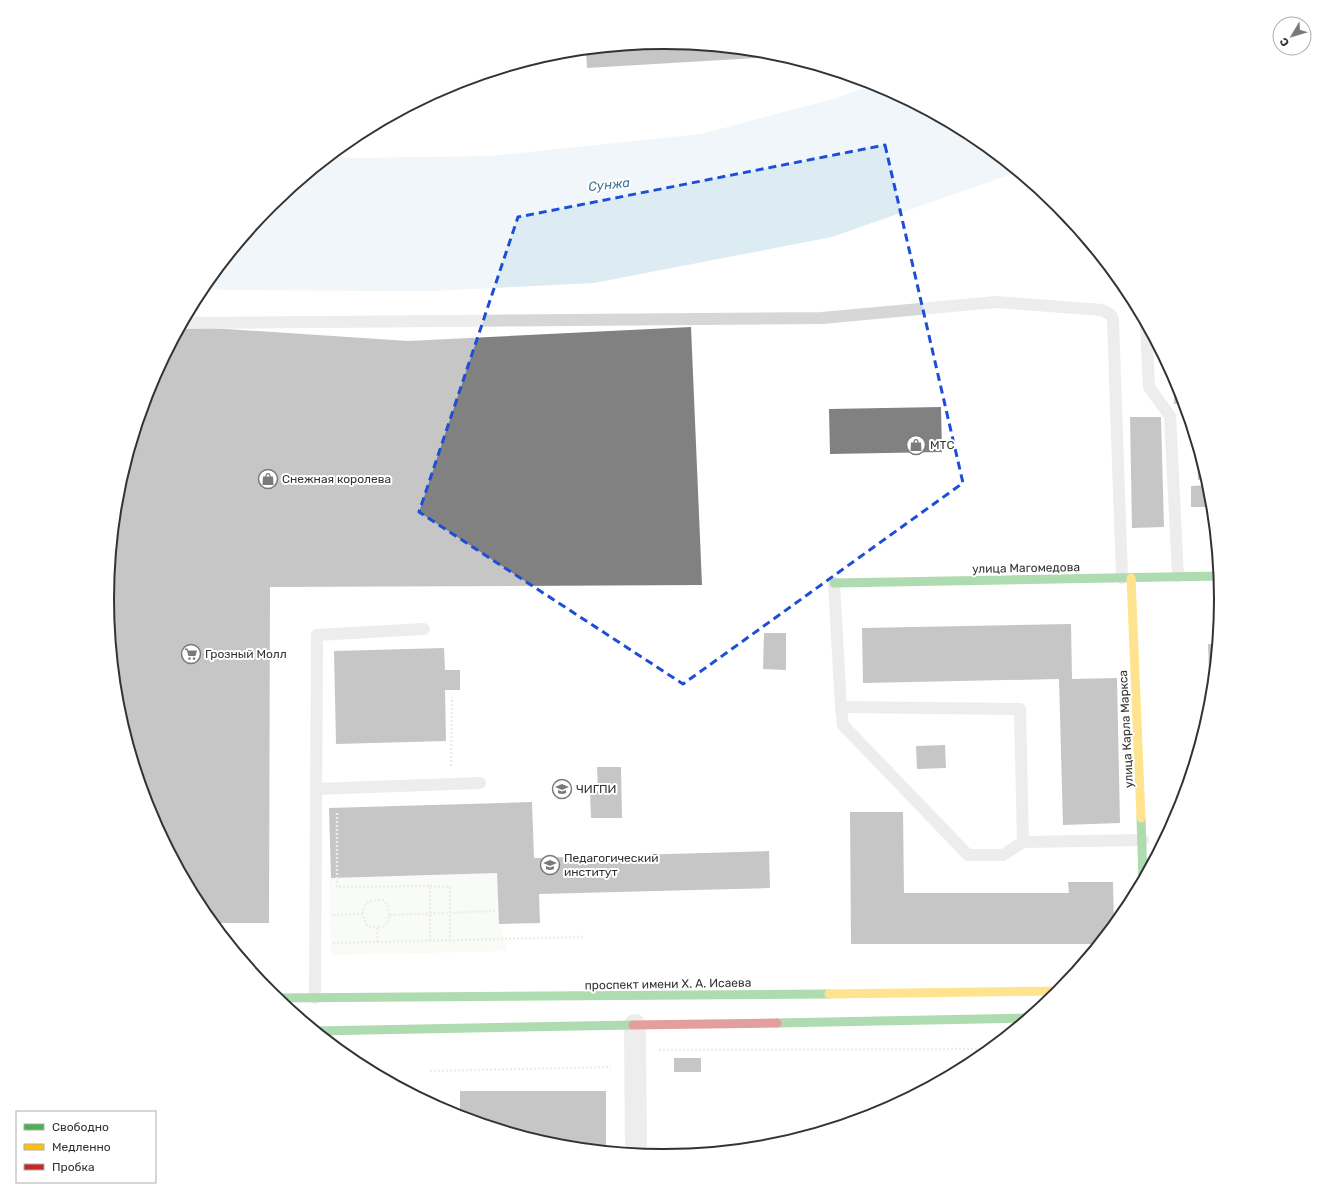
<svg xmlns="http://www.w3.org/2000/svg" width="1328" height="1199" font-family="Rubik,sans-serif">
  <rect width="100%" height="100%" fill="#fff"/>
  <polygon fill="#f1f5ed" points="497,873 499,924 508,951 331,955 329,883 331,878"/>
  <polygon fill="#ddebf3" points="876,84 974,136 1017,172 832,237 594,283 432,291 227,290 202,288 270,205 330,156 355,158 491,156 701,134 833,99"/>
  <g fill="#818181">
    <polygon points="664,42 756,51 756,58 587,68 586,50"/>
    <polygon points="181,326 408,341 691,327 702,585 270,587 269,923 212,923 200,909 149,813 117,708 107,599 117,491 149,386"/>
    <polygon points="1174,386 1179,386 1185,404 1174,404"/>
    <polygon points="941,407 942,452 830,454 829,409"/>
    <polygon points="1130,417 1161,417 1164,527 1132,528"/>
    <polygon points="1197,453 1199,453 1207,479 1198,480"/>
    <polygon points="1209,485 1212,507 1191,507 1191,486"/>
    <polygon points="1071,624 1072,679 1117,678 1120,823 1063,825 1059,679 863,683 862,628"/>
    <polygon points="764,633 786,633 786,670 763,669"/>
    <polygon points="1208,644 1217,644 1211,702 1210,702"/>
    <polygon points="444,648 445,670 460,670 460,690 445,690 446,741 336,744 334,651"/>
    <polygon points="945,745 946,768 917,769 916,746"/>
    <polygon points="597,767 621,767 622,818 591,818 590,791 598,791"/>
    <polygon points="532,802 534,858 769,851 770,888 539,894 540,923 499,924 497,873 331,878 329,808"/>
    <polygon points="850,812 903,812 904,893 1069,893 1068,882 1113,882 1114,926 1099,944 851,944"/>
    <rect x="674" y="1058" width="27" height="14"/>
    <polygon points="460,1091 606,1091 606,1151 555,1146 460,1117"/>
  </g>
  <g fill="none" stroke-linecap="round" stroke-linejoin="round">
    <g stroke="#d6d6d6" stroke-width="2.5" stroke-dasharray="2 2" stroke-linecap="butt">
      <polyline points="451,766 452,697"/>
      <polyline points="337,813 337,887 430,886 430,941"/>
      <polyline points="430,886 450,887 450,940"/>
      <path d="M362,914C364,901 371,900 383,900L388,906L389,915"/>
      <polyline points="333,915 362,914 368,927 377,927"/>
      <polyline points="377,942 377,927 383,927 388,923 389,915 495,911"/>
      <polyline points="333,943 584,937"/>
      <polyline points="659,1050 990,1049"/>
      <polyline points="430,1071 611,1067"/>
    </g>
    <g stroke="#d7d7d7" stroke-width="12">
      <polyline points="183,323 822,318 996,302 1102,310 1111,315 1113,320 1122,578"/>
      <polyline points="1146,325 1149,387 1170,416 1178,576"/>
      <polyline points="834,583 841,707 1020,709 1023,842 1143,840"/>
      <polyline points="841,707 843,725 968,855 1003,855 1023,842"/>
      <polyline points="316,789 480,783"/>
      <polyline points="315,998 317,635 424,629"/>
    </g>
    <polyline stroke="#d7d7d7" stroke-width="22" points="635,1025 636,1154"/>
    <g stroke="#4caf50" stroke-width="9">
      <polyline points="834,583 1219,576"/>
      <polyline points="1141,818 1143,880"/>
      <polyline points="275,998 829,994"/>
      <polyline points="777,1023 1028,1018"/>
      <polyline points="315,1031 633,1025"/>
    </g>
    <g stroke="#ffc107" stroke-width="9">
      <polyline points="1131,578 1141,818"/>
      <polyline points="829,994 1061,991"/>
    </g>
    <polyline stroke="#c62828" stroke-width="9" points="633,1025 777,1023"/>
  </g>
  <path d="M0 0H1328V1199H0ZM885,145L963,483L683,684L419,512L518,217Z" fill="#fff" fill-opacity=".55" fill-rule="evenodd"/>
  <path fill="none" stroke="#1d4ed8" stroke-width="3" stroke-dasharray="8 5" stroke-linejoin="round" d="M885,145L963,483L683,684L419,512L518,217Z"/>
  <defs>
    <symbol id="shop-ring" viewBox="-11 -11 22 22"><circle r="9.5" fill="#fff" stroke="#7a7a7a" stroke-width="1.5"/><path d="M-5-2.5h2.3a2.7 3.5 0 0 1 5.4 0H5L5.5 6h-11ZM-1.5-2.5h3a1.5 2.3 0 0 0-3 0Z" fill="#7a7a7a"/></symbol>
    <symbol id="supermarket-ring" viewBox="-11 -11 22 22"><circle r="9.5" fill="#fff" stroke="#7a7a7a" stroke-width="1.5"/><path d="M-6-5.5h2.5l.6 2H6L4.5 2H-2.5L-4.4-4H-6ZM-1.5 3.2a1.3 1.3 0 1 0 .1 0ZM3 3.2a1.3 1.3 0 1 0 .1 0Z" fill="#7a7a7a"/></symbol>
    <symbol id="university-ring" viewBox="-11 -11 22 22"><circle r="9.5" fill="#fff" stroke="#7a7a7a" stroke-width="1.5"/><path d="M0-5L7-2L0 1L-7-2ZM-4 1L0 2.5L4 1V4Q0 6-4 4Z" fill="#7a7a7a"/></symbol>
  </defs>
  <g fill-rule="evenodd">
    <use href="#shop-ring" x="905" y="434" width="22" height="22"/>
    <use href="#shop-ring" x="257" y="468" width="22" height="22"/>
    <use href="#supermarket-ring" x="180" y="643" width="22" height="22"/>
    <use href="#university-ring" x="551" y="778" width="22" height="22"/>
    <use href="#university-ring" x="539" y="854" width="22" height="22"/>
  </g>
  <g text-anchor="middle" stroke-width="4" stroke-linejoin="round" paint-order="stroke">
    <g font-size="12" fill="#333" stroke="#fff" text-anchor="start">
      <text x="930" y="449">МТС</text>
      <text x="282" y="483">Снежная королева</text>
      <text x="205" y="658">Грозный Молл</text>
      <text x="576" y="793">ЧИГПИ</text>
      <text x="564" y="862">Педагогический<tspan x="564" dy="14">институт</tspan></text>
    </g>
    <g font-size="12" fill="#333" stroke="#fff">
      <text transform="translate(1026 568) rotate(-1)" y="4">улица Магомедова</text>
      <text transform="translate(1126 729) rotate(-93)" y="4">улица Карла Маркса</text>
      <text transform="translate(668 984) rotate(-1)" y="4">проспект имени Х. А. Исаева</text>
    </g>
    <g font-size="13" font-style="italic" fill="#3f7597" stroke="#fff">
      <text transform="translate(609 184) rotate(-6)" y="5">Сунжа</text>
    </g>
  </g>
  <path d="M0 0H1328V1199H0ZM114 599a550 550 0 1 1 1100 0a550 550 0 1 1-1100 0Z" fill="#fff" fill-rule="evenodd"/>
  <path fill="none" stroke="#333" stroke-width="2" d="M114 599a550 550 0 1 1 1100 0a550 550 0 1 1-1100 0Z"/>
  <rect x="16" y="1111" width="140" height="72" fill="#ffffff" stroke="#adadad"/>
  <rect x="24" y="1124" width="20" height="6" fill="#4caf50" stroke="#adadad"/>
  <text x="52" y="1131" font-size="12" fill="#333333">Свободно</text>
  <rect x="24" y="1144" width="20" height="6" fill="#ffc107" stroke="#adadad"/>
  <text x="52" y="1151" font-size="12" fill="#333333">Медленно</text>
  <rect x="24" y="1164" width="20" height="6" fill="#c62828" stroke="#adadad"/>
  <text x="52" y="1171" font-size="12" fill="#333333">Пробка</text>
  <g transform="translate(1292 36) rotate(232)"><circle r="19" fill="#ffffff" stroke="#adadad"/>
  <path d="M0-3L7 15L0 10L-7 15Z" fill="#7a7a7a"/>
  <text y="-6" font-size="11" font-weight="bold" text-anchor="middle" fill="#333333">С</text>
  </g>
</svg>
